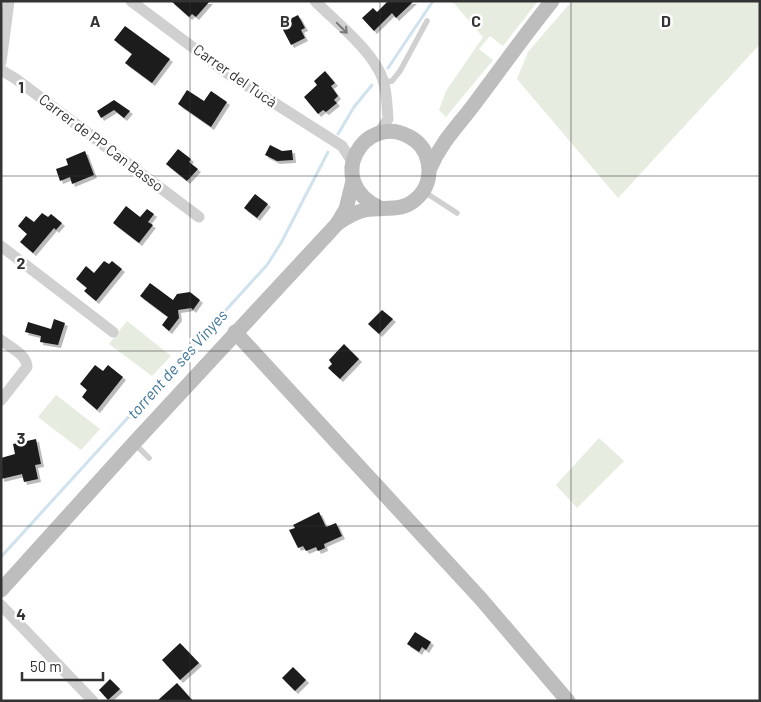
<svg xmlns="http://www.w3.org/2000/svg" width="761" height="702" font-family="Barlow,sans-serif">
  <defs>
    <filter id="shadow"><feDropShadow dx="3" dy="3" stdDeviation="0" flood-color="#0004"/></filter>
  </defs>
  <rect width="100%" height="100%" fill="#fff"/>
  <g fill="#e6ecdf">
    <polygon points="452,1 538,1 503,46 490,36 479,49 493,60 446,117 439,110 446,91 483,37"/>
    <polygon points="572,1 760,1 760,44 618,198 517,79 528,52"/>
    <polygon points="127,321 171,356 152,376 109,344"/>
    <polygon points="56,395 100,429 81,450 38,417"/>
    <polygon points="599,438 624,461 577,508 556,485"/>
  </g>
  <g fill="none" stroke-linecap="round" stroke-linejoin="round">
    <g stroke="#cfe2ee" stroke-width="3">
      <polyline points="388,68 433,1"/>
      <polyline points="338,134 354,107 372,85"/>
      <polyline points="1,557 267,265 281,243 328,152"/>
    </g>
  </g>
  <g fill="#1a1a1a" filter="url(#shadow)">
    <polygon points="171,1 210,1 196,17 192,14 189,17"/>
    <polygon points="388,1 414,1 396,18 392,13 374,31 362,18 373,8 377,12"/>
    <polygon points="298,15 305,28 301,30 305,38 291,45 280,24"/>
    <polygon points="125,26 170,59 152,83 125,63 132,54 114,40"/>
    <polygon points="325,71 335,83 331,86 338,96 334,100 337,103 326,112 323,110 318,114 304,97 317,85 314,81"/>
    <polygon points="187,90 204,101 211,91 227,102 211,127 178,104"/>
    <polygon points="114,100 130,111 124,118 114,110 101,118 97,111"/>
    <polygon points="270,145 282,151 292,150 293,160 277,161 265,155"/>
    <polygon points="178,149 191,159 189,162 198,169 187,181 166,164"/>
    <polygon points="85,151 94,175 72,184 70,177 60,181 56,169 68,165 66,159"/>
    <polygon points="255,194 268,204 257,218 244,208"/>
    <polygon points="126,206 140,217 147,209 154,214 148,222 153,225 139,243 113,223"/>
    <polygon points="42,213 48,217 51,214 62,223 56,230 54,228 33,253 20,242 27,234 18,226 26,216 34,222"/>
    <polygon points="104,261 109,264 112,261 122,269 96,301 84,291 87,288 76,279 86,266 94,273"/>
    <polygon points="150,283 173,300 177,294 190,292 200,300 193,310 191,308 178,310 179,318 169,331 162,325 168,317 140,296"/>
    <polygon points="382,310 393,319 379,334 368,324"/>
    <polygon points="54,319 65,323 58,345 40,342 41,336 25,332 28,322 51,329"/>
    <polygon points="344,344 359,359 340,379 328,368 332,364 329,360"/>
    <polygon points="95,365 103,371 108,365 123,377 97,410 82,397 87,390 80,384"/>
    <polygon points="36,439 41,464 35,465 38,479 24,482 22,474 1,479 1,458 15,454 13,444"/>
    <polygon points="319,512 326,527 336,523 342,536 324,544 325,548 318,551 316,547 306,551 303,546 298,548 289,530 295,528 293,525"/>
    <polygon points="415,632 431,642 426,650 422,647 419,652 407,644"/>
    <polygon points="180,643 199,663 180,680 162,660"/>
    <polygon points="293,667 306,680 295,691 282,678"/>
    <polygon points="110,679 120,689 108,700 99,690"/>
    <polygon points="177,683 193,701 157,701"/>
  </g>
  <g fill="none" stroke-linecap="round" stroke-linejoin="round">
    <g stroke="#d0d0d0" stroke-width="5.5">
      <polyline points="384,82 392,81 400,71 427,21"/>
      <polyline points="423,191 457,213"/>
      <polyline points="135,444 149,458"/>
    </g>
    <g stroke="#d0d0d0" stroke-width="11">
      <polyline points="131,1 227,73 342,146 353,163"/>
      <path d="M315,1C337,23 374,52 383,80C387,92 387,107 388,119L378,134"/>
      <polyline points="1,62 9,1"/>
      <polyline points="1,70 16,79 199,217"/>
      <polyline points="1,246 113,332"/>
      <path d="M1,340C10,347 27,355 27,367L1,400"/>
      <polyline points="1,605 93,701"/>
    </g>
    <g stroke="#bdbdbd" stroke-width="15">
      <path d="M430,168C442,140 461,123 478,99C503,66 526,33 552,1"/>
      <path d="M338,223C347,217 355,212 365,210C383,206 401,213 416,199C427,190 431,176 428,162C426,150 418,141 408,136C365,113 322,181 380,208"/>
      <polyline points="235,332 481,599 568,701"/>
      <polyline points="1,590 134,443 337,224 346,209 353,181"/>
    </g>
  </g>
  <defs><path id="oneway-shaft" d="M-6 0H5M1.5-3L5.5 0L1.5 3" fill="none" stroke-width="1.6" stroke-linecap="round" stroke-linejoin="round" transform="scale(1.25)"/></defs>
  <use stroke="#7a7a7a" href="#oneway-shaft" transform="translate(342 28) rotate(45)"/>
  <path fill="none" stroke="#333" stroke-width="1" stroke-opacity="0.55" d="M190,1V701M380,1V701M571,1V701M1,176H760M1,351H760M1,526H760"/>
  <g text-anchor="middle" stroke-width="5" stroke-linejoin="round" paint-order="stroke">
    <g font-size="15" fill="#333" stroke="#fff">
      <text transform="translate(235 76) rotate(35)" y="5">Carrer del Tucà</text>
      <text transform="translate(101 143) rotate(37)" y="5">Carrer de PP Can Basso</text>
    </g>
    <g font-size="16" font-style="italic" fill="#3f7597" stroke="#fff">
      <text transform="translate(177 364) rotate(-48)" y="6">torrent de ses Vinyes</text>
    </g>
  </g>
  <g font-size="16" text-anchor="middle" font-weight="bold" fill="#333" stroke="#fff" stroke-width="5" stroke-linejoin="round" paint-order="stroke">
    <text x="95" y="27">A</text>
    <text x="285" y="27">B</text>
    <text x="476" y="27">C</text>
    <text x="666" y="27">D</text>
    <text x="21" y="93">1</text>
    <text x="21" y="269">2</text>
    <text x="21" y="444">3</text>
    <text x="21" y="620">4</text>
  </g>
  <rect width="761" height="702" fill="none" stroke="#333333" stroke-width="5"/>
  <path d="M22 672v8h81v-8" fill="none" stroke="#333333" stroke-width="2.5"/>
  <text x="30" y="672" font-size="15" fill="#333333" stroke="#ffffff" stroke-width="4" paint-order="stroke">50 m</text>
</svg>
